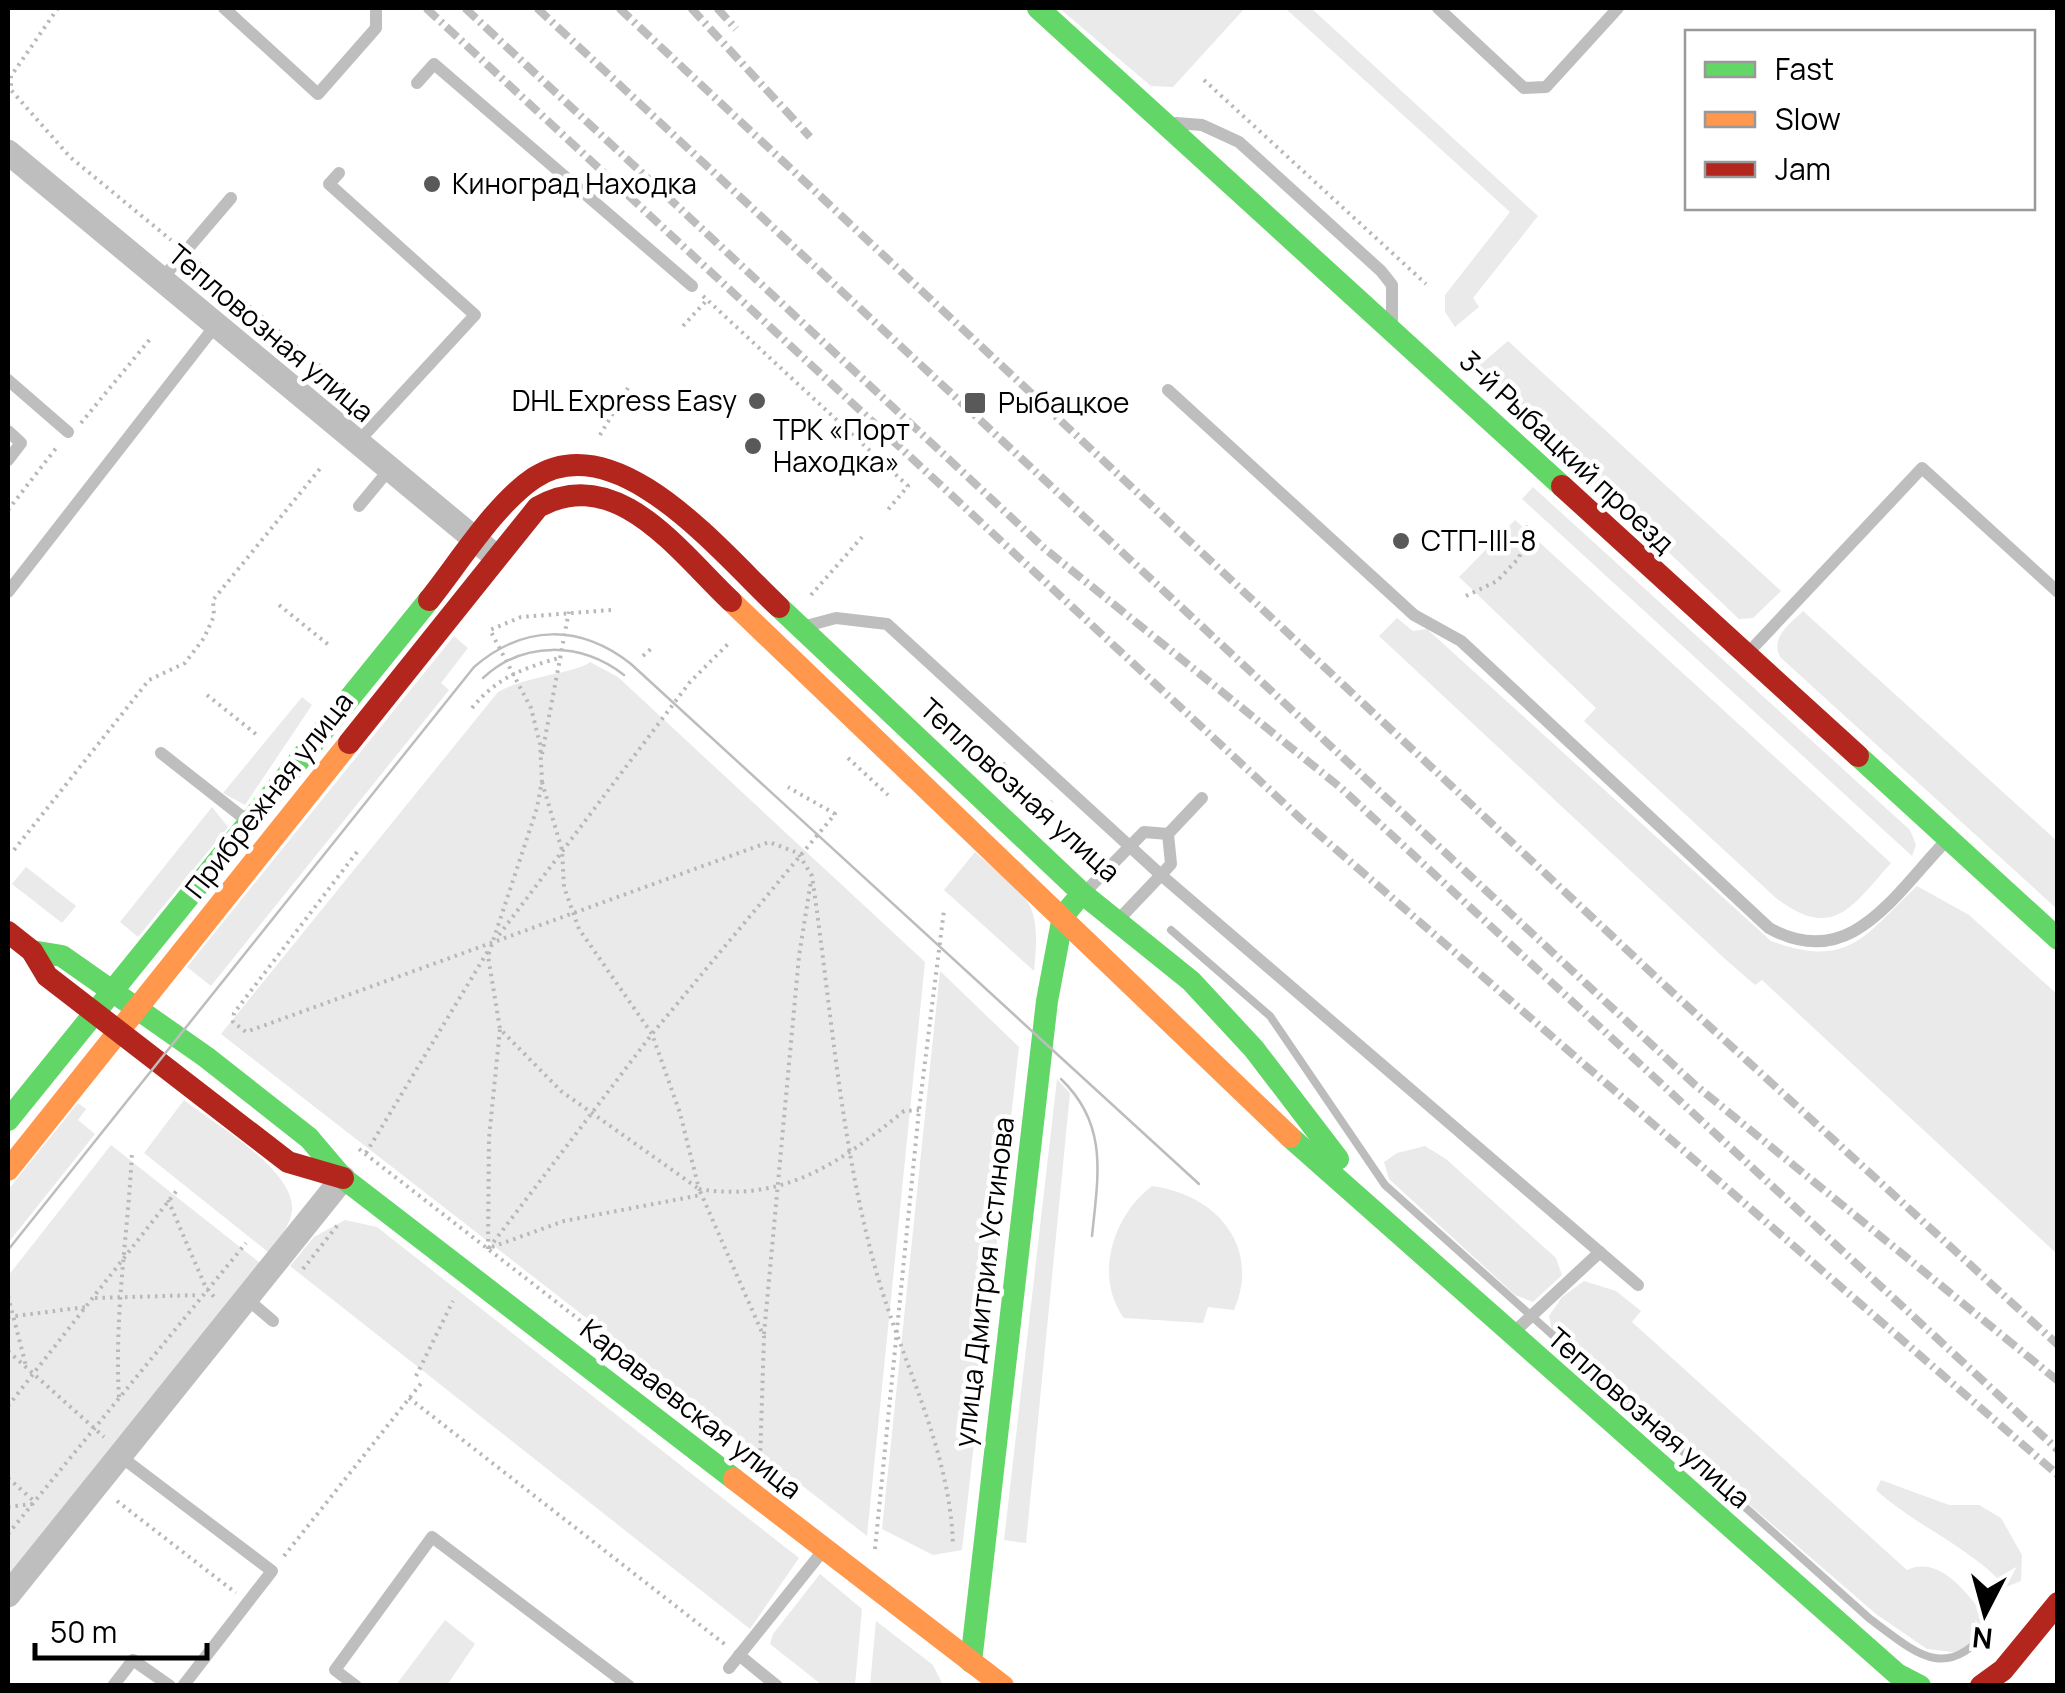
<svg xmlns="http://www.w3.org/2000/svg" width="2065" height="1693" font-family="Manrope,sans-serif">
  <rect width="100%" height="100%" fill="#fff"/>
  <g fill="#eaeaea">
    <polygon points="1059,8 1245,8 1173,87 1151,86"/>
    <polygon points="1285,8 1311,8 1538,216 1473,298 1479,307 1455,327 1445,312 1445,295 1510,212"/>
    <polygon points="1508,341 1781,591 1753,618 1739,619 1475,369"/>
    <polygon points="1533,487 1910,830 1916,845 1912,856 1522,499"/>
    <path d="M1515,520L1891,863C1852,906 1834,942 1776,898L1584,721L1596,708L1459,577Z"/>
    <path d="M1803,611L2057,841V909L1780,657C1770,637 1790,624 1803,611Z"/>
    <path d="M1397,618L1413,631L1427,629L1771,941C1850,969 1863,937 1917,886L1969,915L2057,994V1254L1762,980L1755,985L1724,958L1379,636Z"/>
    <polygon points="454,636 468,648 441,683 449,690 211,986 187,967"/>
    <path d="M590,662L618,677L925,962L867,1536L221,1034L498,692C525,676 577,673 590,662Z"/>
    <polygon points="302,697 312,705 245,805 223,793"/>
    <polygon points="212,807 228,827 138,937 120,922"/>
    <path d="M975,852C1027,899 1042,896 1034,971L944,890Z"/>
    <polygon points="26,867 76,906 62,923 12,884"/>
    <polygon points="940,971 1019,1047 962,1550 933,1555 882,1529"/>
    <polygon points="1057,1079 1070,1093 1026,1543 1004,1540"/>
    <path d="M184,1100C214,1124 296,1170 292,1211C290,1227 278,1239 268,1252L144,1153Z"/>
    <polygon points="78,1103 86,1109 78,1120 95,1134 8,1243 8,1190"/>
    <polygon points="111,1145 260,1263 8,1575 8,1276"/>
    <polygon points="1425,1146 1446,1159 1556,1258 1562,1275 1533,1302 1515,1295 1389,1179 1384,1162 1397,1153"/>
    <path d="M1152,1186C1215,1194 1262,1246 1234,1310L1208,1307L1203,1323L1124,1318C1093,1276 1114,1214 1152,1186Z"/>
    <polygon points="345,1220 377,1227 799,1558 750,1629 290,1266 314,1237"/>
    <path d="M1584,1281L1616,1291L1641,1311L1632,1322L1907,1570C1939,1555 1966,1592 1984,1615L1981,1632L1961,1653L1927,1649L1876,1614L1553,1335L1549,1316L1562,1297Z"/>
    <path d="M1881,1480L1949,1505H1979L2001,1518L2022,1555L2021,1581L2006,1587C1969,1546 1917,1527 1876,1490Z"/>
    <polygon points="820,1574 862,1609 855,1685 822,1685 770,1644 773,1634"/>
    <polygon points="445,1620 475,1644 447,1685 396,1685"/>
    <polygon points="876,1621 933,1665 943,1685 870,1685"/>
  </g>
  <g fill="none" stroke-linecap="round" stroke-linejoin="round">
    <path stroke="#bcbcbc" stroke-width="8" d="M1171,930L1270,1016L1385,1185L1870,1619C1916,1653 1945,1683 1989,1629"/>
    <g stroke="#b8b8b8" stroke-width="4" stroke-dasharray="2.5 5" stroke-linecap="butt">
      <polyline points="58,8 11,76 11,90 70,157 171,240"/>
      <polyline points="1204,80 1426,284"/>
      <polyline points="198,263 366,405"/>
      <polyline points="703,296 908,486 886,512"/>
      <polyline points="683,326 707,300"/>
      <polyline points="81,423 151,338"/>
      <polyline points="600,435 628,388"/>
      <polyline points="8,510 57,447"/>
      <polyline points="811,595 862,537"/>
      <polyline points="1466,596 1497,581 1519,558 1529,521"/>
      <polyline points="279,605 330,646"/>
      <polyline points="611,610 521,617 490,630 531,708 540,744 542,780 537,808 488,956 500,1029 561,1091 699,1189 764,1337 760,1461"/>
      <polyline points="643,656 652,648"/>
      <polyline points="207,695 257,735"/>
      <path d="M472,708C497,677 524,668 562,657"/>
      <polyline points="542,754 569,611"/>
      <polyline points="848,758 888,795"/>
      <polyline points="998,770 1009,760"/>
      <path d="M542,782L562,850L564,887L579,929L652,1034L680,1113L699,1189C784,1203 841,1162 904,1111L919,1110"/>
      <polyline points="1041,812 1052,801"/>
      <polyline points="14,850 149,680 185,663 204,638 214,616 213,600 323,465"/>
      <path d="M357,852L234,1013L233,1022L246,1032L769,842L798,853L812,876C831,1006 840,1140 875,1267C900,1359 950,1447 953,1545"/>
      <polyline points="499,935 690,682 731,641"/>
      <polyline points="359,1149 648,1373"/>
      <polyline points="366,1153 488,951"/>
      <polyline points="168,1200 206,1288 216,1299"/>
      <polyline points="492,1247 564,1221 701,1195"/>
      <polyline points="489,1248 652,1034 835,814 788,787"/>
      <polyline points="488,1249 489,1138 500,1029"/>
      <polyline points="303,1269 340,1222"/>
      <polyline points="8,1296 26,1366"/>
      <polyline points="95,1298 200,1295"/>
      <polyline points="8,1317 86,1307"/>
      <polyline points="764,1334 799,956 811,881"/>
      <polyline points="8,1351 104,1437"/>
      <polyline points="416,1376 453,1301"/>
      <path d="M119,1397C114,1315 128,1234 132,1152"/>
      <polyline points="409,1398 727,1646"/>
      <polyline points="8,1406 178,1189"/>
      <polyline points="8,1478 34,1501"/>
      <polyline points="117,1501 236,1593"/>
      <polyline points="8,1507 32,1504"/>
      <polyline points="8,1534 246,1243"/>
      <polyline points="875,1549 919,1110 944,910"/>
      <polyline points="284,1556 423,1381"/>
    </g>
    <g stroke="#bebebe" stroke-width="12">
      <polyline points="224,8 318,94 376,28 376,8"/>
      <polyline points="1438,8 1524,88 1546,87 1618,8"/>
      <polyline points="417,83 434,64 692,286"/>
      <polyline points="1176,123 1202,125 1239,142 1381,271 1392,285 1392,324"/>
      <polyline points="339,173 329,184 475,315 356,444"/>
      <polyline points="161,280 231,198"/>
      <polyline points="8,380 68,432"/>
      <path d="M1168,390L1414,615L1461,641L1769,928C1850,973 1894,895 1945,842"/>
      <polyline points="8,431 21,443 8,460"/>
      <polyline points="359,506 388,471"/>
      <polyline points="8,592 215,326"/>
      <polyline points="806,626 836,618 887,624 1161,875 1171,864 1168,834"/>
      <polyline points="1748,653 1922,468 2058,592"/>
      <polyline points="161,753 245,819"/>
      <polyline points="1085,892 1144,832 1168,834 1202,798"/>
      <polyline points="1122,916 1161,875 1638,1285"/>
      <polyline points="247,1299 273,1321"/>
      <polyline points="1514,1332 1600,1252"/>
      <polyline points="120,1456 272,1571 183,1686"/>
      <polyline points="739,1655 777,1686"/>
      <polyline points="729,1668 822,1552"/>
      <polyline points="113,1686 133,1660 170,1686"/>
      <polyline points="356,1686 335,1670 432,1537 629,1686"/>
    </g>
    <g stroke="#bebebe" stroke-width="25">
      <polyline points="8,152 489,551"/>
      <polyline points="8,1595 343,1178"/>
    </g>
    <g stroke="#63d668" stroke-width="22">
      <polyline points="1038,8 1562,486"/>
      <polyline points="779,607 1083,894 1191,981 1254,1049 1338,1159"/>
      <polyline points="1858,756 2058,939"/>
      <polyline points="32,951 62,956 206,1057 309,1138 343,1178 734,1479"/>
      <polyline points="8,1120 429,600"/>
      <polyline points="1290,1137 1897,1674 1920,1686"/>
      <polyline points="971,1662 1047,1001 1063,916 1074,903"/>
    </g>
    <g stroke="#ff974d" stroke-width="22">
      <polyline points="731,601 1290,1137"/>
      <polyline points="8,1170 349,743"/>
      <polyline points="734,1479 1003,1686"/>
    </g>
    <g stroke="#b3261e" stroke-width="22">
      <polyline points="1562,486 1858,756"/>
      <path d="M429,600C458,564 495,504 534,478C618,423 724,556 779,607"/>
      <path d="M349,743L538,507C617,463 679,552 731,601"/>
      <polyline points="8,932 32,951 47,976 288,1162 343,1178"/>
      <polyline points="1981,1686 2003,1670 2058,1603"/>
    </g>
    <g stroke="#bdbdbd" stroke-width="2.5">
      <path d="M483,678C524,640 581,642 624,675"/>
      <path d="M1061,1079C1109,1125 1098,1176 1092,1236"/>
      <path d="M8,1250L474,667C524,624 580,624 631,664L1199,1184"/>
    </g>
    <g stroke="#bdbdbd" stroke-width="8" stroke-dasharray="15 5 2.5 5" stroke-linecap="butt">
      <polyline points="426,8 1301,819 2058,1475"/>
      <polyline points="465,8 1044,548 1341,788 2058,1450"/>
      <polyline points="537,8 1694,1084 2058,1381"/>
      <polyline points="619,8 1672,992 2058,1345"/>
      <polyline points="691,8 810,137"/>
      <polyline points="717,8 736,29"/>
    </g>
  </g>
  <g fill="#595959" stroke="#fff" stroke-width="4">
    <circle cx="432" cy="184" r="10"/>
    <circle cx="757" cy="401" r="10"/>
    <rect x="963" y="391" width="24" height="24" rx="5"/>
    <circle cx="753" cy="446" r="10"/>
    <circle cx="1401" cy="541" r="10"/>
  </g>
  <g text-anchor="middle" stroke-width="9" stroke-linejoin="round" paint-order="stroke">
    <g font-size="28" fill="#000" stroke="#fff" text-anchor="start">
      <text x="452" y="194">Киноград Находка</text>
      <text x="737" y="411" text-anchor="end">DHL Express Easy</text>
      <text x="998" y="413">Рыбацкое</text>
      <text x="773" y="440">ТРК «Порт<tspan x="773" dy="32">Находка»</tspan></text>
      <text x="1421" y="551">СТП-III-8</text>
    </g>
    <g font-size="28" fill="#000" stroke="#fff">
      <text transform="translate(271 333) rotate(40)" y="10">Тепловозная улица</text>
      <text transform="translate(1567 452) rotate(43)" y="10">3-й Рыбацкий проезд</text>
      <text transform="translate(1020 790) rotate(42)" y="10">Тепловозная улица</text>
      <text transform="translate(269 795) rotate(-52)" y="10">Прибрежная улица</text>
      <text transform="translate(984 1282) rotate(-83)" y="10">улица Дмитрия Устинова</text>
      <text transform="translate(691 1409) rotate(38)" y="10">Караваевская улица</text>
      <text transform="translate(1649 1418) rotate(41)" y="10">Тепловозная улица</text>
    </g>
  </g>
  <rect width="2065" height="1693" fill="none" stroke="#000000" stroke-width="20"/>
  <rect x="1685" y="30" width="350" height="180" fill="#ffffff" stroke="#999999" stroke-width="2.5"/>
  <rect x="1705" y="62" width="50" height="15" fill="#63d668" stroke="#999999" stroke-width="2.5"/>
  <text x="1775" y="80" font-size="30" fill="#000000">Fast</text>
  <rect x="1705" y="112" width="50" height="15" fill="#ff974d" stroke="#999999" stroke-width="2.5"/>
  <text x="1775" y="130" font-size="30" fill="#000000">Slow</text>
  <rect x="1705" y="162" width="50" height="15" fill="#b3261e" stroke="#999999" stroke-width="2.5"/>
  <text x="1775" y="180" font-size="30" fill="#000000">Jam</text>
  <g transform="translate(1985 1613) rotate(186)" stroke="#ffffff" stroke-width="8" paint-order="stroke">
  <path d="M0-8L18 38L0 25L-18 38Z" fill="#000000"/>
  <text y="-15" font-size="28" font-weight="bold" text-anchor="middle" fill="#000000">N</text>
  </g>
  <path d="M35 1643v15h172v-15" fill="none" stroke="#000000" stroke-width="5"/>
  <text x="50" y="1643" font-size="30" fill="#000000" stroke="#ffffff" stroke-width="8" paint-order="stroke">50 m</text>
</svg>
